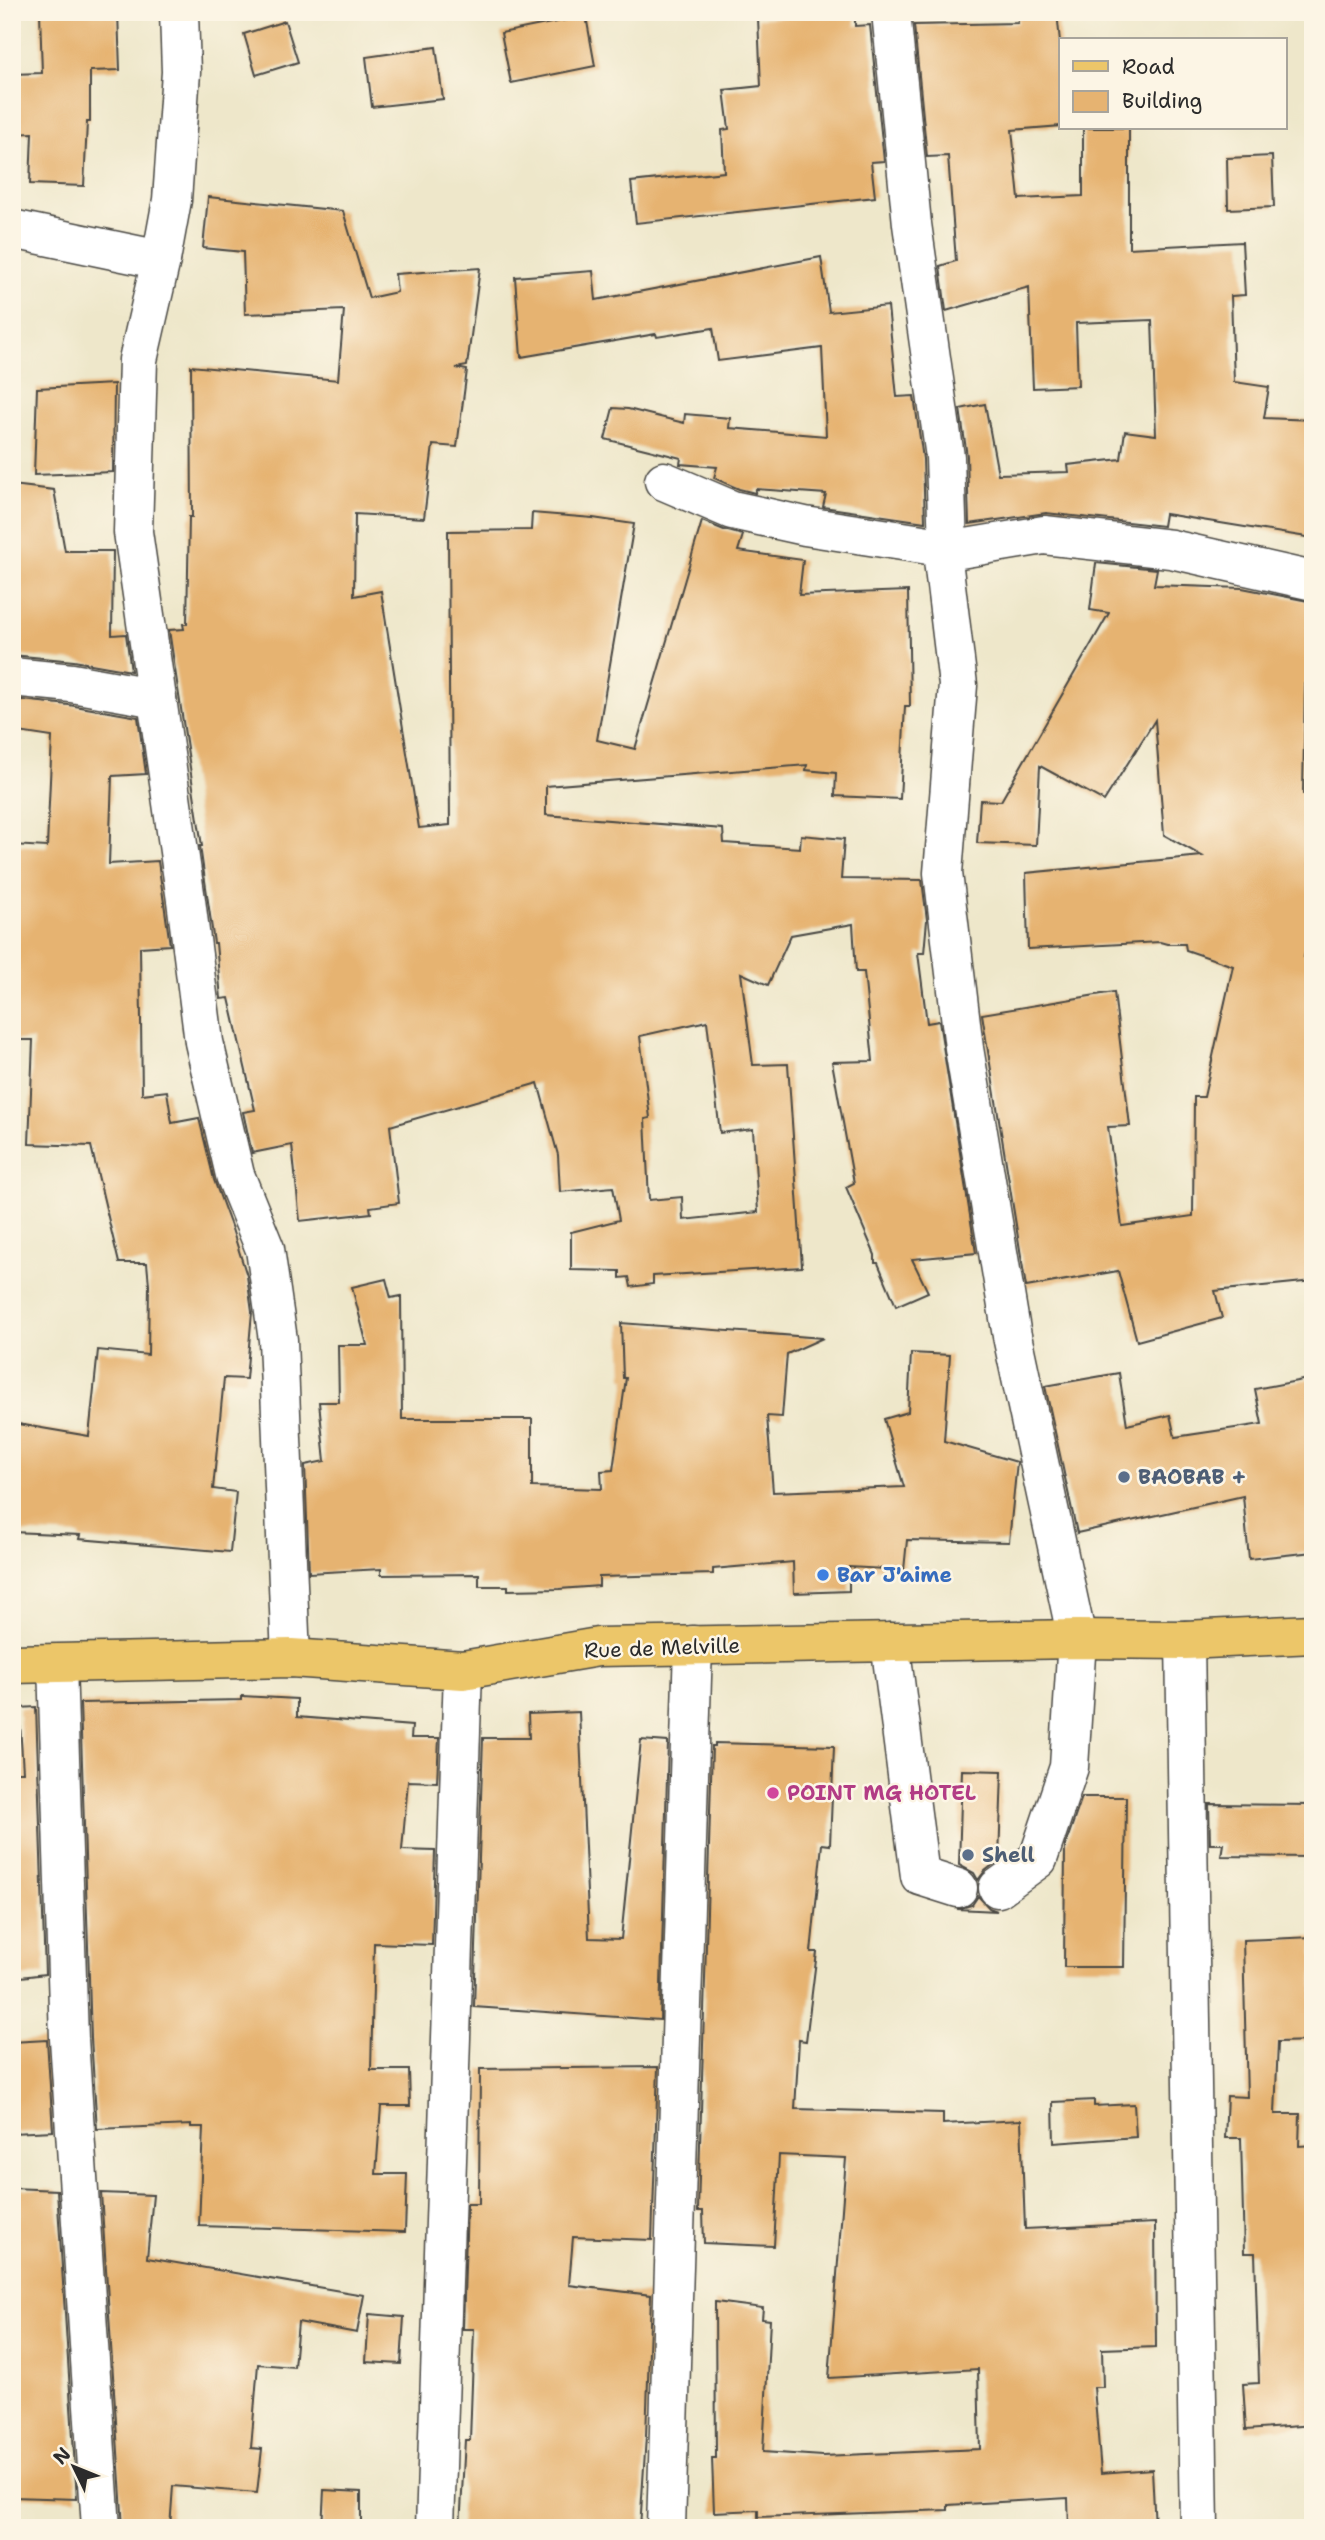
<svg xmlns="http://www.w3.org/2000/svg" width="1325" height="2540" font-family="'Shantell Sans',sans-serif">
  <rect width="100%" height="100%" fill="#fcf5e5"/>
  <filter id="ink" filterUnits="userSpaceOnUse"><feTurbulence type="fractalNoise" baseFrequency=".0143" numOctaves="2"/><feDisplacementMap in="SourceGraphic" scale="14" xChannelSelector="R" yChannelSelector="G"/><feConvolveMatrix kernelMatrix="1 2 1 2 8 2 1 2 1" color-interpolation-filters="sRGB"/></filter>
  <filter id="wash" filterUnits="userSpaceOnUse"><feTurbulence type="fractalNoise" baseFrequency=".00686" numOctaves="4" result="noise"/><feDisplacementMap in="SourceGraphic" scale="28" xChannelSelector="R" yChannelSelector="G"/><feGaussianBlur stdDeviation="1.57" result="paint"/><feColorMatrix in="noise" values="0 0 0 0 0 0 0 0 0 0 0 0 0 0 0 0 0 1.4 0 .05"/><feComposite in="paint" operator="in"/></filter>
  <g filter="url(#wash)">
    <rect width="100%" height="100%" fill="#eee7ca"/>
    <g id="blocks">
      <g fill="#e6b371" fill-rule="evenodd">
        <polygon points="40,12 118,12 120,70 90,71 90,122 87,122 84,186 30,184 32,133 12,134 12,74 42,73"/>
        <polygon points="1017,12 1057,12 1061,52 1061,126 1012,130 1019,199 1083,196 1083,128 1129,128 1129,248 1242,242 1245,295 1231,296 1234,382 1269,387 1264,418 1313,420 1313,538 1165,514 1163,526 1046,513 969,524 967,456 960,409 985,404 998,474 1069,472 1068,465 1121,459 1125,431 1156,435 1152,320 1076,323 1078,386 1033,388 1029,287 946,311 940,266 956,261 948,156 927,157 914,25 1018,23"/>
        <polygon points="855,15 855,26 870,25 884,161 871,162 875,197 636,223 631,182 724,172 722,130 729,129 724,90 761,86 758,18"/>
        <polygon points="586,16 595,66 511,83 501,33"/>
        <polygon points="285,21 298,62 256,75 244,34"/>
        <polygon points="436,47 443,99 372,107 366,57"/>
        <polygon points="1272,156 1274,207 1228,209 1227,158"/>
        <path d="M208,197L343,211L369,298L397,292L395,274L480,268L467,366L456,368L467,370L457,447L433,445L424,518L355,514L354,596L381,591L419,828L450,825L448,531L531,530L532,513L593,518L634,524L597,740L635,749L702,521L724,530L743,535L738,551L803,560L799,595L908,591L910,706H905L900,799L835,796L836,773L806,770L807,765L546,786V815L723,829L724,843L800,848L801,835L844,839L841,879L922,880L927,920L924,953H918L927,1023L939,1021L976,1253L912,1259L928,1292L896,1306L878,1263H875V1255L846,1187L854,1183L832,1062L873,1061L864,972H856L853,924L791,935L768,985L741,973L753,1065L788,1064L802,1267L653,1276V1284L631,1287L629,1277L620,1278V1271L571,1270V1232L619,1220L613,1187L560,1192L558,1155L538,1083L390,1126L399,1203L370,1207L371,1213L300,1221L292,1145L252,1153L243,1112L255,1110L229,998L221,999L216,943H214L200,846H202L169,630L184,629L183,624H187L189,517H192L191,366L338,380L344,310L245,314L243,252L203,248ZM707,1021L720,1133L753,1129L758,1212L683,1220L682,1197L649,1200L645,1119L650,1118L640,1036Z"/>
        <polygon points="821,257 829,312 888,306 897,397 914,396 923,459 925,522 823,507 826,494 756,489 755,493 739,489 714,478 717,467 680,464 681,458 605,439 613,408 628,409 684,423 685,414 730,418 729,428 826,436 822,348 718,361 713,328 657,337 656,334 521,357 515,277 593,271 596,300"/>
        <polygon points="114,384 113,472 34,475 37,388"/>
        <polygon points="12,485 54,490 65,551 113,551 112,635 126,634 131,671 74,661 12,655"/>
        <polygon points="1096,563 1157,569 1154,585 1242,588 1313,602 1313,686 1305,684 1303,794 1307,794 1309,867 1313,868 1313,920 1304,957 1313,958 1313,1281 1215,1291 1222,1318 1137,1341 1118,1271 1026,1287 982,1014 1114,992 1130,1126 1108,1127 1122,1226 1193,1216 1194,1097 1204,1097 1233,966 1186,950 1185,944 1167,944 1160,942 1028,949 1026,873 1202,856 1164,835 1155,720 1104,801 1040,766 1036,845 977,843 980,800 1001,801 1109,613 1090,610"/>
        <polygon points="12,699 69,705 138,717 146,774 112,776 109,864 158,861 170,945 140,947 142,1094 167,1091 172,1123 199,1118 214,1180 232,1229 247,1276 252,1312 246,1379 224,1378 213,1489 236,1492 230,1552 79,1539 80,1535 12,1532 12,1423 89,1436 98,1350 148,1355 149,1285 147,1263 119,1263 91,1146 29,1144 33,1040 12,1040 12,845 47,847 52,737 12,731"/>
        <polygon points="386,1279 391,1298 401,1296 402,1419 532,1419 532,1487 602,1489 601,1471 613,1470 626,1378 623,1378 621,1323 823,1338 787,1354 782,1417 767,1416 773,1492 904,1487 884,1419 908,1412 911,1353 950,1355 944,1441 1017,1462 1009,1542 907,1540 904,1570 849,1567 849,1591 794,1593 793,1562 713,1569 713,1574 599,1577 599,1586 559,1589 508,1590 508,1586 479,1586 479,1574 381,1575 381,1569 309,1573 305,1465 325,1461 319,1402 339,1402 338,1345 367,1345 352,1287"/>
        <polygon points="1119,1373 1127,1425 1170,1415 1175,1437 1262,1424 1255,1389 1313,1378 1313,1552 1249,1559 1243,1496 1077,1533 1045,1386"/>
        <polygon points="242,1696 297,1699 297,1717 412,1726 411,1738 439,1738 437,1782 408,1781 402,1850 435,1851 432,1945 374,1943 371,2070 409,2070 410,2106 381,2106 376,2174 407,2174 405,2232 199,2226 203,2127 191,2127 191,2125 97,2129 91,2038 80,1703 242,1700"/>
        <polygon points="36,1707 45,1974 12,1978 12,1772 23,1772 19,1708"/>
        <polygon points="579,1712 589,1938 621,1939 641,1740 668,1742 660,2020 474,2007 483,1738 529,1738 528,1714"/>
        <polygon points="715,1743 834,1746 830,1845 822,1844 811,1952 817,1952 806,2041 799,2040 795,2109 943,2113 943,2124 1021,2120 1025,2229 1155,2223 1156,2347 1102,2349 1103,2387 1094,2387 1101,2473 1152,2469 1155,2528 1069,2528 1068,2498 948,2505 948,2510 758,2517 758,2510 714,2512 712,2458 716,2458 715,2302 763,2308 762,2319 770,2320 763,2452 823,2456 980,2449 978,2369 829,2378 846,2158 779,2155 774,2246 704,2243 703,2211 698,2211 712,1746 715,1746"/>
        <polygon points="962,1770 1002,1771 999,1860 985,1871 978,1880 974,1873 959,1865"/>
        <polygon points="1082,1797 1126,1797 1124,1967 1064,1967 1065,1846"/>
        <polygon points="1209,1804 1313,1805 1313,1857 1221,1856 1223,1844 1210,1844"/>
        <polygon points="978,1896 989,1908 997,1911 957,1909 972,1905"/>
        <polygon points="1313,1937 1313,2041 1278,2042 1275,2114 1300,2114 1299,2146 1313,2145 1313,2425 1246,2430 1243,2384 1259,2383 1255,2253 1244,2253 1241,2138 1225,2138 1227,2096 1247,2097 1243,1940"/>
        <polygon points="47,2040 53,2131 12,2133 12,2042"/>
        <polygon points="658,2067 652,2240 573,2237 569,2285 651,2295 646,2436 640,2528 460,2528 465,2440 470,2440 474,2329 463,2329 467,2204 479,2204 480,2069"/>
        <polygon points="1094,2100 1094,2106 1134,2104 1136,2137 1054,2143 1053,2102"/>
        <polygon points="12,2188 57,2190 77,2499 12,2497 12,2428 15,2428"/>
        <polygon points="101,2193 153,2195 147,2258 364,2295 357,2333 298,2322 294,2367 258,2364 251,2448 262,2449 257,2493 173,2486 170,2528 123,2528"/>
        <polygon points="369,2314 404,2317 401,2364 366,2362"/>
        <polygon points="324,2490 361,2492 361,2528 322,2528"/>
      </g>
    </g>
  </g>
  <g filter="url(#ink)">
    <use href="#blocks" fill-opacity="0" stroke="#484743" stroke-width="2"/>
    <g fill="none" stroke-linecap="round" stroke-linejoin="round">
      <defs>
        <g id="minor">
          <polyline points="179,12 181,72 172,200 161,260 138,360 133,532 186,900 204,1042 235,1175 265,1249 278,1340 291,1658"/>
          <polyline points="891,12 912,224 945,457 948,548 942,552 958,685 943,873 964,1048 1012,1336 1077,1639 1069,1767 1038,1859 998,1888"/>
          <polyline points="12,229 161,260"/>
          <polyline points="664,481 732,510 805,526 948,548"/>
          <polyline points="942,552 1044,535 1171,549 1313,581"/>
          <polyline points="12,677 72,683 157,698"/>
          <polyline points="1185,1640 1199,2528"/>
          <polyline points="890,1642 920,1876 958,1888"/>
          <polyline points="57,1664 69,2039 101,2528"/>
          <polyline points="435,2528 463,1670"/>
          <polyline points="666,2528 693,1645"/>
        </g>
        <polyline id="major" points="12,1664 291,1658 463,1670 598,1647 1077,1639 1185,1640 1313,1634"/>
      </defs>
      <use href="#minor" stroke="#484743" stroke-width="41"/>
      <use href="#major" stroke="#484743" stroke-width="41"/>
      <use href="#minor" stroke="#fff" stroke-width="38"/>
      <use href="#major" stroke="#ecc669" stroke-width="38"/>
    </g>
  </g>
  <g fill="#5c6f8a" stroke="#fcf5e5" stroke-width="2.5">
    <circle cx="1124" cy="1477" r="7"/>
    <circle cx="968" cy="1855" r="7"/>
  </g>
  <circle fill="#3f7fe0" stroke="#fcf5e5" stroke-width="2.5" cx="823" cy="1575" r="7"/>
  <circle fill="#d1479c" stroke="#fcf5e5" stroke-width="2.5" cx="773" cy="1793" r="7"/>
  <g text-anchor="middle" stroke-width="5" stroke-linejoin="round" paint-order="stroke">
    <g font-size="21" font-weight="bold" fill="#4e5e75" stroke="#fcf5e5" text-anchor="start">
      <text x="1138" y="1484">BAOBAB +</text>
      <text x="982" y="1862">Shell</text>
    </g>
    <g font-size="21" font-weight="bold" fill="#366cbe" stroke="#fcf5e5" text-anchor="start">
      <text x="837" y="1582">Bar J'aime</text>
    </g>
    <g font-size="21" fill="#2b2b2b" stroke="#fcf5e5">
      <text transform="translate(662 1648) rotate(-2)" y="7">Rue de Melville</text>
    </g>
    <g font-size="21" font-weight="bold" fill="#b23c85" stroke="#fcf5e5" text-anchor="start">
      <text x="787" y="1800">POINT MG HOTEL</text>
    </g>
  </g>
  <rect width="1325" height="2540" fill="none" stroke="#fcf5e5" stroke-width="42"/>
  <rect x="1059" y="38" width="228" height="91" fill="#fcf5e5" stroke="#a8a49b" stroke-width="2"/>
  <rect x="1073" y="61" width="35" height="10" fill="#ecc669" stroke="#a8a49b" stroke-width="2"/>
  <text x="1122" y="74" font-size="21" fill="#2b2b2b">Road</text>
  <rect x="1073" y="91" width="35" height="21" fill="#e6b371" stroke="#a8a49b" stroke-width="2"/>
  <text x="1122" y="108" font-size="21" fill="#2b2b2b">Building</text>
  <g transform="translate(74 2467) rotate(313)" stroke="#fcf5e5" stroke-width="5" paint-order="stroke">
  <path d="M0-5L12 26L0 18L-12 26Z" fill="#2b2b2b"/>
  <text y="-10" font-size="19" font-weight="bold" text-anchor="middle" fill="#2b2b2b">N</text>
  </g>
</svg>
